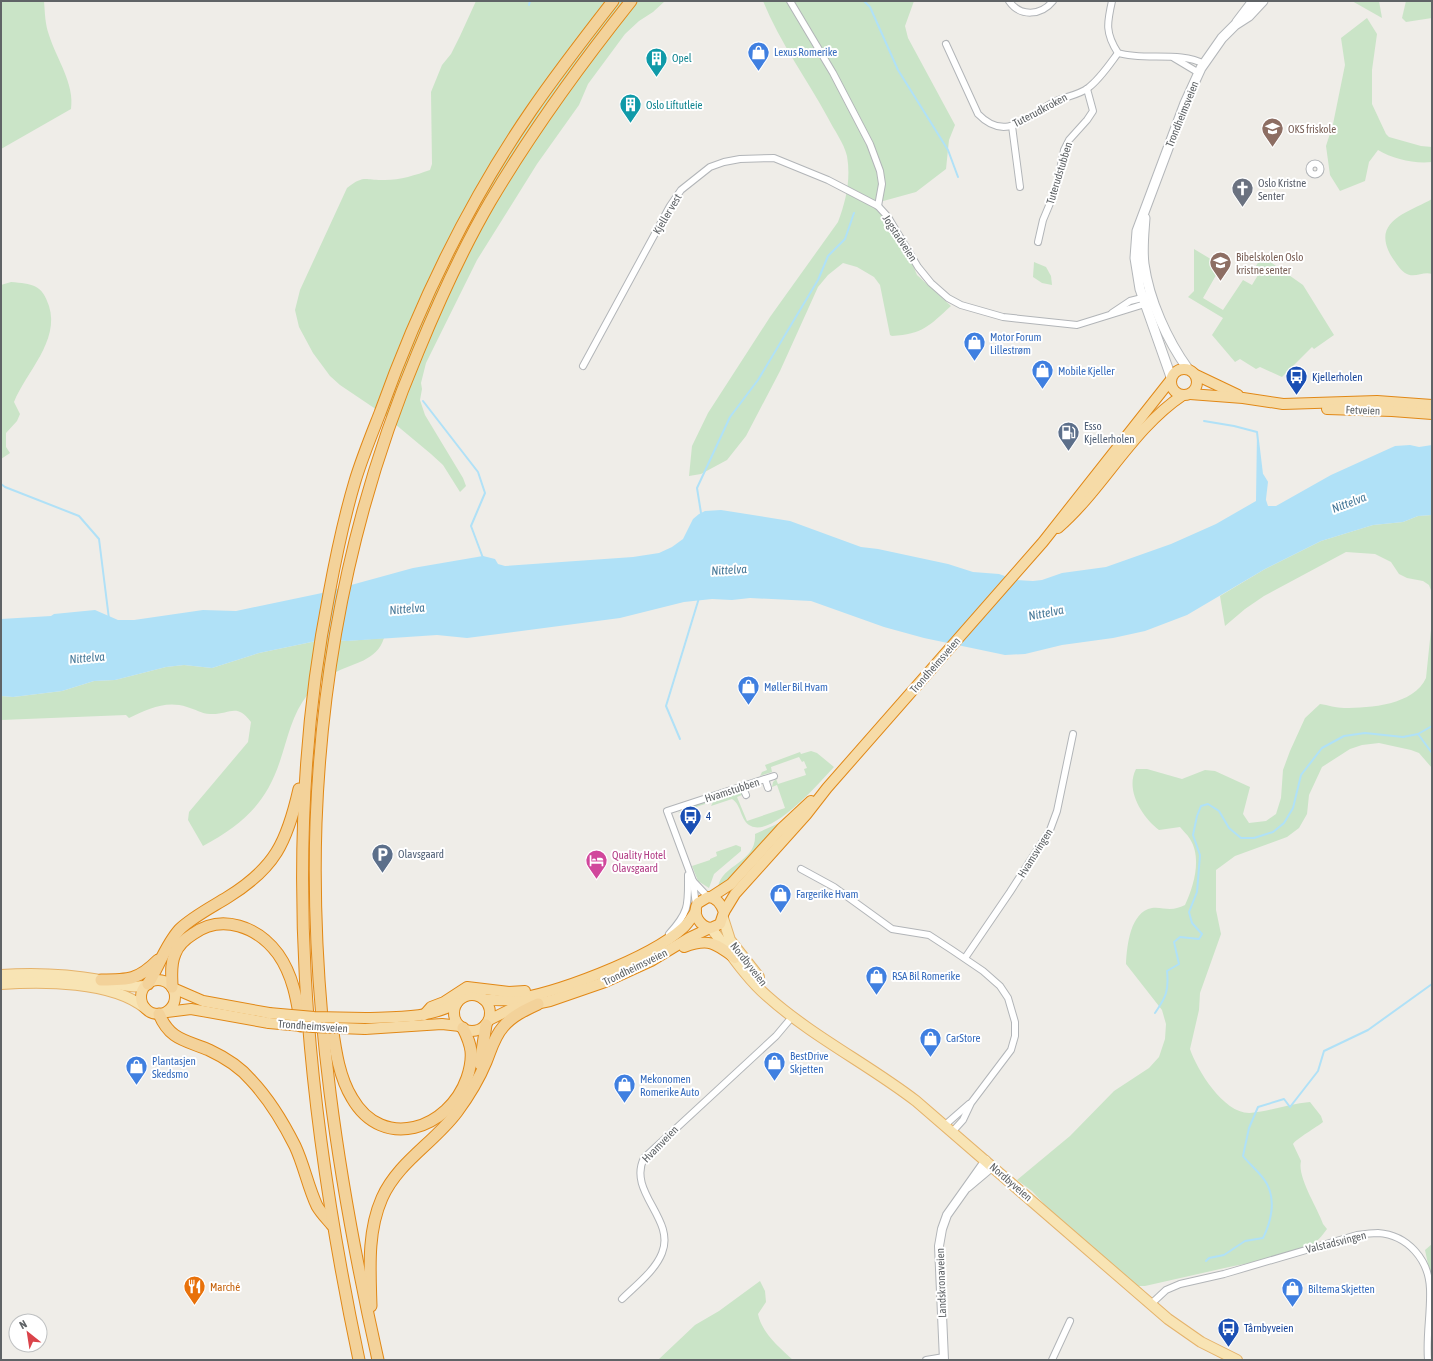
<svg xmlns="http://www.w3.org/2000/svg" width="1433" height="1361" font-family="'Asap Condensed',sans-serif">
  <rect width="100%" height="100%" fill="#efede8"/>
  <g fill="#cae4c7">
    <path d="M1,1H44C45,13 45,24 49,35C56,58 75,84 71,109L1,149Z"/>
    <path d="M476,1H665L653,12L639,21L625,34L588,84L579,105L537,164L477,260L426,363L421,383L422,389L420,400L425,415L463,478L466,486L460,492L443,465L431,454L383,414L340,385L330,376L313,353L299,327L295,310L300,290L347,188C365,174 365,181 385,180C400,180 416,175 430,170L432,164L431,92L442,65L451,54L460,36Z"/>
    <path d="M763,1H914L905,26L908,38L955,125L949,140L946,169L916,192L876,203L907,251L917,275L951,306C929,326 923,334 892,336L890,335L880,285L874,277L857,267L843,263L828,275L818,287L780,371L746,436L727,460L701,474L689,476L692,446L708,413L770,317L838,222C846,201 851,179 847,156C844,143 834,130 828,118C807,79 780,43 763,1Z"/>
    <polygon points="1352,1 1379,1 1382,18"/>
    <polygon points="1406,1 1432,1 1432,18 1406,22 1402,18"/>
    <path d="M1367,18L1377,34L1372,70V104L1386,134L1389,137L1421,146L1432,147V162C1414,164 1393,159 1378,150L1369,162L1365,181L1340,191L1330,175L1326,146L1333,124L1345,65L1341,38Z"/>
    <path d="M1432,199V274C1423,271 1414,279 1405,273C1399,269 1394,260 1390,254C1372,220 1410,212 1432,199Z"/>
    <polygon points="1194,249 1224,267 1221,271 1219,270 1203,298 1223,310 1243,280 1252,285 1258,275 1253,271 1262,256 1303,285 1334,335 1314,349 1312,347 1282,377 1260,367 1256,369 1240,359 1235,362 1212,335 1223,318 1188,297 1194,291"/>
    <polygon points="1034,262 1046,267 1051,276 1052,285 1042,283 1033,277"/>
    <path d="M11,282C32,284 42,284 49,306C60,341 26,372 14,402L20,414L17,421L6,433V447L10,453L1,459V285Z"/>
    <polygon points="1432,515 1432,593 1429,585 1423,581 1407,578 1399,574 1391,562 1375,554 1346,552 1264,596 1245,609 1225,626 1220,596 1265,569 1321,541 1373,525 1403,522 1418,516"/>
    <path d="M1432,620V768L1419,753L1411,750L1379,743L1362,745L1350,749L1322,767L1309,795L1307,814L1299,828L1287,837L1235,856L1216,870V910L1221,934L1200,993L1199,1010L1190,1049C1197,1070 1224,1114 1250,1113C1270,1111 1289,1104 1310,1102L1321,1116L1323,1122C1317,1127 1296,1139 1293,1144L1301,1161C1297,1177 1317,1207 1323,1224L1327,1229C1322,1236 1317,1242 1309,1246C1281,1259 1249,1262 1220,1269C1195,1275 1170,1280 1145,1286H1136L1056,1217L1032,1191L1017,1180L1070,1136L1114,1091L1149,1068L1159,1057L1165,1039L1166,1024L1162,1010L1126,964C1127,946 1130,912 1152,908C1158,907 1165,909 1170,909C1175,909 1181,907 1185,905C1194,886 1202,858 1190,839C1187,834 1183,831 1180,827L1159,830C1142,817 1125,790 1136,769H1147L1182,779L1205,770L1215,771L1250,787L1243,814L1249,823L1266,821L1276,814L1281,798L1283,770L1290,751L1305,718L1320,704C1328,705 1336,708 1344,708C1370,708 1414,705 1426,678Z"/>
    <path d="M384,638C377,661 353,663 334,673C324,678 315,685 308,694C292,714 288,737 280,761C266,804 242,825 203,846L188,820L189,812L248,742L251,722C236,702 230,715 210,714C202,714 195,709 187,707C166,700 148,709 129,718L126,715L1,720V696L13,697L62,691L94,681L115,680L166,667L184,665L212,668L259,653L326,639L347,641Z"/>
    <path d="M811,751L817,753L834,767C820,782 773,837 751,826C740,821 742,805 732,799L711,806L713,802L741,792L742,795L737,797L747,821L785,808L777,785L772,787L773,782L776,779L778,784L806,775L804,769L807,768L804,761L802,762L799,757L771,767L772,772L760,776L762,772L767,770L765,765L800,752L801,754Z"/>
    <polygon points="705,802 705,804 678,813 682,810"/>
    <path d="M786,820L731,879L718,887C722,864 757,863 755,834Z"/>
    <polygon points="736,845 741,847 741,851 714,874 709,888 698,881 692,866 710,860 710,859 717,856 716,852"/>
    <polygon points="1432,1244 1432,1337 1431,1340 1427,1301 1428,1264 1425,1250"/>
    <path d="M760,1281L765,1291L766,1302L758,1314C762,1333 779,1347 793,1360H658L695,1325L719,1311Z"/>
  </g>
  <polygon fill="#b0e1f7" points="1257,432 1262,474 1267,482 1265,497 1268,506 1276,506 1331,475 1395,446 1410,445 1419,447 1432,445 1432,515 1418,516 1403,522 1373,525 1321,541 1265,569 1187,615 1145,631 1113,638 1062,645 1025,654 1005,655 924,638 884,627 811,601 750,598 732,600 712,599 684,602 620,618 467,638 437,635 347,641 326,639 259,653 212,668 184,665 166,667 115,680 94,681 62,691 13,697 1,696 1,619 51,616 54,614 95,610 118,620 134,620 203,610 236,611 322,593 413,568 483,556 495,559 498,564 505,566 633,557 659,553 672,547 683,539 693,519 699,514 705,511 721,510 790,521 861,547 878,549 948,564 973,572 999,574 1016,580 1033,581 1042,580 1062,573 1106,567 1171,544 1216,524 1256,501"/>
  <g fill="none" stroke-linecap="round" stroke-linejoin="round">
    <g stroke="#b0e1f7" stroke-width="2">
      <polyline points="864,1 870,7 898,70 948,150 958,177"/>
      <polyline points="529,5 530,1"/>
      <polyline points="423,401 478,472 485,493 471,526 483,558"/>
      <polyline points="1204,421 1234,426 1257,432 1262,474 1267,482 1265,499"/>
      <polyline points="1,484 5,487 79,516 99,539 109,619"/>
      <polyline points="701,513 697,488 730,417 758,380 818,280 828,256 845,239 854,213"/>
      <polyline points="1418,734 1432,753"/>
      <polyline points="680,739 666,706 699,598"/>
      <path d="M1155,1013C1166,997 1169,991 1167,971L1179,964L1174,942L1180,937L1199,939L1202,934L1192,923L1189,912L1197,892L1200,855L1193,835L1197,816L1201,806L1208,804L1219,811L1229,828L1241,838H1254L1273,832L1284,823L1293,808L1301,775L1322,748L1344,736L1365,733L1403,737L1418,734L1432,726"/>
      <path d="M1206,1261L1209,1258L1224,1255L1245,1241L1263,1238C1271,1222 1276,1201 1267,1184C1262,1174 1250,1165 1243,1156L1249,1128L1258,1107L1284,1099L1290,1107L1318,1071L1324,1051L1368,1030L1432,984"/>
    </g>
    <defs>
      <g id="minor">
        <polyline points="790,1 833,73 870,144 880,171 882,184 878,206"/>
        <path d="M1009,1C1020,17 1041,16 1053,1"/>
        <path d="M1112,1C1107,23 1105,33 1118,53C1144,61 1180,51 1204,64"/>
        <path d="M946,44L978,114C1006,143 1027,116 1054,102C1064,97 1079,95 1088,88C1100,79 1109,65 1118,53"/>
        <polyline points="1174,58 1199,73"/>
        <polyline points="1012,126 1020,187"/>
        <circle cx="1315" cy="169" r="5.5"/>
        <polyline points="1038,242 1043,220 1056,189 1064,150 1069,140 1087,120 1093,111 1087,89"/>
        <polyline points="1112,313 1130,301 1146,297"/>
        <polyline points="583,366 670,206 681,190 710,167 724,162 740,159 774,158 828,180 878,206 888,217 918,267 931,283 948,298 961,305 1003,317 1077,325 1148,303"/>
        <polyline points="765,779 768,788"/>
        <polyline points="742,786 746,795"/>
        <polyline points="801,869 834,887 892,929 929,935 952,950 983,971 1000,986 1008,998 1015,1022 1015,1036 1011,1050 971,1103 963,1120 953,1131"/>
        <polyline points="693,881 708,897"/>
        <polyline points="696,906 693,881 667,811 774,776"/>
        <path d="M669,934C690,911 688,904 688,875"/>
        <polyline points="965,958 1010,892 1050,830 1057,811 1073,734"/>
        <polyline points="945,1125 969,1104"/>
        <path d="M622,1299C635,1286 655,1271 662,1253C676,1219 627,1192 644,1158L776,1036L792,1017"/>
        <path d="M1151,1304L1166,1290L1180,1284L1224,1274L1357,1235C1364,1234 1371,1233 1378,1233C1408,1235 1429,1260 1430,1289C1431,1313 1426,1336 1428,1360"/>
        <polyline points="926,1360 944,1357"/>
        <polyline points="1052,1360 1070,1321"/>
      </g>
      <g id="tertiary">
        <polyline points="968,1187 993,1166"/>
        <polyline points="944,1360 939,1246 942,1229 947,1215 986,1160"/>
      </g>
      <g id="secondary">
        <polyline points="1237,22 1253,1"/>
        <path d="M1145,218C1144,233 1142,249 1144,264C1149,300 1167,340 1188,369"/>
        <polyline points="1171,377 1140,289 1135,258 1137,231 1185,103 1201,68 1222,38 1235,25 1249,16 1263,1"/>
      </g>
      <g id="primary">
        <polyline points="723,918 730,940 759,977"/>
        <path d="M711,928C728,950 746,978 767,996C813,1037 868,1064 916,1101L1168,1319L1201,1342L1237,1360"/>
        <path d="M1,975C34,973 67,974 100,980C117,983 127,988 145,986"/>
        <path d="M1,984C42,981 112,981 145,1008"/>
      </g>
      <g id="trunk">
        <circle cx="1184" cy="382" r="13"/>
        <polyline points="1196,375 1238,395"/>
        <polyline points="1190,394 1243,398 1283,404 1377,401 1432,405"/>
        <polyline points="1327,409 1392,411 1432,414"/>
        <path d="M1058,528C1104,488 1132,429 1183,395"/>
        <path d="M708,897C716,897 721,904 724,912L720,924L711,928C700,927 691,913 698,903Z"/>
        <polyline points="711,897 731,884 781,829 811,801"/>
        <polyline points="724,912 735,894 806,815 827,788 1043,542 1170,381"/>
        <path d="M684,947C709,938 715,943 735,958"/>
        <circle cx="158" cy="997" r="17"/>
        <polyline points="173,988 203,1001 269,1013"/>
        <circle cx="472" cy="1013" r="18"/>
        <path d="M483,999C492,1000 500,1001 508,1000C553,995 650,958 683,928C688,924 692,917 696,911"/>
        <polyline points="167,1012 191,1009 269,1023"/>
        <polyline points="424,1015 431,1007 444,1002 467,987 509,992 525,991"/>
        <path d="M365,1018C396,1017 429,1019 457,1003"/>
        <polyline points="489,1020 511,1009 550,1001 605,982 651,961 689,938 710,928"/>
        <polyline points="365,1029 442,1024 460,1026"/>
      </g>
      <g id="motorway">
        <path d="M101,980C129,980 138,980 158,960"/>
        <path d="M148,984C159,966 166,944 180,929C194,916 212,907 228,897C275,868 287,842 299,789"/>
        <path d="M172,987C172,976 170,965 175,954C178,945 185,939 193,934C222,913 258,927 278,954C293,975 297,1000 301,1026"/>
        <path d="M159,1014C170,1040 185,1040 209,1050C224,1057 240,1067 251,1080C269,1099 283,1122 295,1146C304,1165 308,1187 317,1206C321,1213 327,1219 332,1225"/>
        <path d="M331,1019C335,1046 338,1075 352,1098C383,1152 449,1129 467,1078C470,1069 472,1061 471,1051C470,1043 467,1036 463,1028"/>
        <polyline points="480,1064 486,1025"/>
        <path d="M371,1306C370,1270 367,1232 382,1198C398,1162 434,1143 457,1112C468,1097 479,1079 486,1062C491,1050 494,1037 503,1027C512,1016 525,1010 538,1004"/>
        <path d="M359,1360C306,1109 279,848 329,594C336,556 344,518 355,481C362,458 371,436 380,413C418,307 467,204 531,111C557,73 585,37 613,1"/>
        <path d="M378,1360C339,1185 310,1003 316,823C322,661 355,501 418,352C439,301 462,250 490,202C532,131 580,65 631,1"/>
      </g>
    </defs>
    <use href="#minor" stroke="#b2b5b8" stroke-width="8"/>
    <use href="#tertiary" stroke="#b2b5b8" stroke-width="10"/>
    <use href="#secondary" stroke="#b4b7ba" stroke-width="11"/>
    <use href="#primary" stroke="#e5b36b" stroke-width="12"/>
    <use href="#trunk" stroke="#e18816" stroke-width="12"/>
    <use href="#motorway" stroke="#e18816" stroke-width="13"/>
    <use href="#minor" stroke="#fff" stroke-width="6"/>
    <use href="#tertiary" stroke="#fff" stroke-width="8"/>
    <use href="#secondary" stroke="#fff" stroke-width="9"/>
    <use href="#primary" stroke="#f8e4b4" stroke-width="10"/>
    <use href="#trunk" stroke="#f6dba7" stroke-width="10"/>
    <use href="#motorway" stroke="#f3d29a" stroke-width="11"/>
    <defs>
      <g id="trunk-bridge">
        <polyline points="269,1013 314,1017 365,1018"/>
        <polyline points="269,1023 313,1027 365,1029"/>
      </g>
    </defs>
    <use href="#trunk-bridge" stroke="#e18816" stroke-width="12" stroke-linecap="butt"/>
    <use href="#trunk-bridge" stroke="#f6dba7" stroke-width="10"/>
  </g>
  <defs>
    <symbol id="shop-pin" viewBox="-11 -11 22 30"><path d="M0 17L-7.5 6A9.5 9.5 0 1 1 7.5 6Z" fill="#3f7fe0" stroke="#fff"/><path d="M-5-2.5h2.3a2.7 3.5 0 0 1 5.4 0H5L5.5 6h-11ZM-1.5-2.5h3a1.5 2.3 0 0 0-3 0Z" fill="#fff"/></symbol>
    <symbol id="building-pin" viewBox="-11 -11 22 30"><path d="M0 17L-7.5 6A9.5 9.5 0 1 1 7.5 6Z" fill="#0f9aa8" stroke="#fff"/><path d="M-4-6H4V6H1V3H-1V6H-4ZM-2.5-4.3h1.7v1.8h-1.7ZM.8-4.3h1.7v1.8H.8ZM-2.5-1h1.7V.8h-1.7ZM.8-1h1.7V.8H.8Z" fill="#fff"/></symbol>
    <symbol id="school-pin" viewBox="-11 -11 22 30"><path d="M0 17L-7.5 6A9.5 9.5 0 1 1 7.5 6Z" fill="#8d6e63" stroke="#fff"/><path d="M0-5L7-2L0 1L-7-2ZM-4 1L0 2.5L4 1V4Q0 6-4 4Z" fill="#fff"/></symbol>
    <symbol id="church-pin" viewBox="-11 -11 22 30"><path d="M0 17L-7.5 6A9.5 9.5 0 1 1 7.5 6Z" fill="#6b7280" stroke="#fff"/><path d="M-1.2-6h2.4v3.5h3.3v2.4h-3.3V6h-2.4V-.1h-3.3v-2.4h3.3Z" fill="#fff"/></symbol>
    <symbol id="bus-pin" viewBox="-11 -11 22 30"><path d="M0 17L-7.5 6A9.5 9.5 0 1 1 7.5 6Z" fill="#1a4fb4" stroke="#fff"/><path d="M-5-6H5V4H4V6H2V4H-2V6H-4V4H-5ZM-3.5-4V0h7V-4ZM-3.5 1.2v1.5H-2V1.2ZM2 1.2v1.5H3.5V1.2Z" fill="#fff"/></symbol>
    <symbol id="fuel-pin" viewBox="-11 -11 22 30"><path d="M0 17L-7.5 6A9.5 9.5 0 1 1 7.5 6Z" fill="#5c6f8a" stroke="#fff"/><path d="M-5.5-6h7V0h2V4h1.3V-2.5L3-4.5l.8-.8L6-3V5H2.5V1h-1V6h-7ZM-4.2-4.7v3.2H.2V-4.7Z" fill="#fff"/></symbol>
    <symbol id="parking-pin" viewBox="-11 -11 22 30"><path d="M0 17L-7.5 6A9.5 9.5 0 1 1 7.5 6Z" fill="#5c6f8a" stroke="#fff"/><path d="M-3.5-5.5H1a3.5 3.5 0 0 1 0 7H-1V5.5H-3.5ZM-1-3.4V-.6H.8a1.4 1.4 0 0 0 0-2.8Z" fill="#fff"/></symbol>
    <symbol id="hotel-pin" viewBox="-11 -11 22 30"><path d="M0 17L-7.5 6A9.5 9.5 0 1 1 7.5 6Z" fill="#d1479c" stroke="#fff"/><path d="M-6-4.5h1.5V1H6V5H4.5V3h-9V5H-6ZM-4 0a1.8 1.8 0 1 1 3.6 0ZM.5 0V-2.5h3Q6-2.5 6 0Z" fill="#fff"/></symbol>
    <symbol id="restaurant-pin" viewBox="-11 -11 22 30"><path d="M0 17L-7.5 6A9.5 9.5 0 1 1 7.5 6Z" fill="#e8710a" stroke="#fff"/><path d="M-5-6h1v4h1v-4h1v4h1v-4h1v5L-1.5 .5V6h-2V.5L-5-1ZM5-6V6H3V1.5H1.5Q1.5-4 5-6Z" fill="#fff"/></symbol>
  </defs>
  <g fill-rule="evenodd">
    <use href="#shop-pin" x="746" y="40" width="25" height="34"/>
    <use href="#building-pin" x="644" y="46" width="25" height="34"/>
    <use href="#building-pin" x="618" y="92" width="25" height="34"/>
    <use href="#school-pin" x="1260" y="116" width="25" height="34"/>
    <use href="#church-pin" x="1230" y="176" width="25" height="34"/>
    <use href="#school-pin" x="1208" y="250" width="25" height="34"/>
    <use href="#shop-pin" x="962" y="330" width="25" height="34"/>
    <use href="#shop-pin" x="1030" y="358" width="25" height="34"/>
    <use href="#bus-pin" x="1284" y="364" width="25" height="34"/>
    <use href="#fuel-pin" x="1056" y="420" width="25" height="34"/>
    <use href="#shop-pin" x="736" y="674" width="25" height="34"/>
    <use href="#bus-pin" x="678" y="804" width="25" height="34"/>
    <use href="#parking-pin" x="370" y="842" width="25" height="34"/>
    <use href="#hotel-pin" x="584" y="848" width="25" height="34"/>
    <use href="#shop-pin" x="768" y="882" width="25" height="34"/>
    <use href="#shop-pin" x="864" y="964" width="25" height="34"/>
    <use href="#shop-pin" x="918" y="1026" width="25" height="34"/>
    <use href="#shop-pin" x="762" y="1050" width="25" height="34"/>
    <use href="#shop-pin" x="124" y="1054" width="25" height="34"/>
    <use href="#shop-pin" x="612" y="1072" width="25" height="34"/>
    <use href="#restaurant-pin" x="182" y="1274" width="25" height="34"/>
    <use href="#shop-pin" x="1280" y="1276" width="25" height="34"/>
    <use href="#bus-pin" x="1216" y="1316" width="25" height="34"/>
  </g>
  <g text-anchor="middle" stroke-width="4" stroke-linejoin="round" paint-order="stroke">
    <g font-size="11" fill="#366cbe" stroke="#fff" text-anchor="start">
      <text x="774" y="56">Lexus Romerike</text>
      <text x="990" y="341">Motor Forum<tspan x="990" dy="13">Lillestrøm</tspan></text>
      <text x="1058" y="375">Mobile Kjeller</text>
      <text x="764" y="691">Møller Bil Hvam</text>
      <text x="796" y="898">Fargerike Hvam</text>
      <text x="892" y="980">RSA Bil Romerike</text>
      <text x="946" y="1042">CarStore</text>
      <text x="790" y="1060">BestDrive<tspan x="790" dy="13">Skjetten</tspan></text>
      <text x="152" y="1065">Plantasjen<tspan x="152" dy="13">Skedsmo</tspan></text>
      <text x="640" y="1083">Mekonomen<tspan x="640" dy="13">Romerike Auto</tspan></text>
      <text x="1308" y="1293">Biltema Skjetten</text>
    </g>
    <g font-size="11" fill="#0d838f" stroke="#fff" text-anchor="start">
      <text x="672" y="62">Opel</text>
      <text x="646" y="109">Oslo Liftutleie</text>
    </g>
    <g font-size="11" fill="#5f6366" stroke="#fff">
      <text transform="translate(1040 110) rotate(-28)" y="4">Tuterudkroken</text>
      <text transform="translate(1182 114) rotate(-68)" y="4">Trondheimsveien</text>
      <text transform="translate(1059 173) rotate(-73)" y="4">Tuterudstubben</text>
      <text transform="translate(667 214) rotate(-59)" y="4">Kjeller vest</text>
      <text transform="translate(900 238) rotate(57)" y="4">Jogstadveien</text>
      <text transform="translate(1363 410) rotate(2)" y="4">Fetveien</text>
      <text transform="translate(935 665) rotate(-49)" y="4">Trondheimsveien</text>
      <text transform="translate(732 790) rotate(-18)" y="4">Hvamstubben</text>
      <text transform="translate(1035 853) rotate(-58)" y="4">Hvamsvingen</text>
      <text transform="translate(749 964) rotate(52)" y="4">Nordbyveien</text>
      <text transform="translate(635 967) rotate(-26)" y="4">Trondheimsveien</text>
      <text transform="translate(313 1026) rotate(4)" y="4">Trondheimsveien</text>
      <text transform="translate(660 1144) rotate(-46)" y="4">Hvamveien</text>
      <text transform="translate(1011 1182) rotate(41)" y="4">Nordbyveien</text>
      <text transform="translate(1336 1242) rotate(-14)" y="4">Valstadsvingen</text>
      <text transform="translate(941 1283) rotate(-92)" y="4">Landskronaveien</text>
    </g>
    <g font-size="11" fill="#785e54" stroke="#fff" text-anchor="start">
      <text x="1288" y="133">OKS friskole</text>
      <text x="1236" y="261">Bibelskolen Oslo<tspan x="1236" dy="13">kristne senter</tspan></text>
    </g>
    <g font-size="11" fill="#5b616d" stroke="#fff" text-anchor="start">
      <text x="1258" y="187">Oslo Kristne<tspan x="1258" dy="13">Senter</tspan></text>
    </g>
    <g font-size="11" fill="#164399" stroke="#fff" text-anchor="start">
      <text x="1312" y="381">Kjellerholen</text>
      <text x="706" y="820">4</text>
      <text x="1244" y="1332">Tårnbyveien</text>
    </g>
    <g font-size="11" fill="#4e5e75" stroke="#fff" text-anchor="start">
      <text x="1084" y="430">Esso<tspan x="1084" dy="13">Kjellerholen</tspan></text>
      <text x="398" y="858">Olavsgaard</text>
    </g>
    <g font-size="11" fill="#b23c85" stroke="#fff" text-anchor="start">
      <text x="612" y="859">Quality Hotel<tspan x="612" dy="13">Olavsgaard</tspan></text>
    </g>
    <g font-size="11" fill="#c56008" stroke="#fff" text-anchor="start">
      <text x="210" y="1291">Marché</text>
    </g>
    <g font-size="12" font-style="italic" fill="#467898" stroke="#fff">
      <text transform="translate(1349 503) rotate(-21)" y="4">Nittelva</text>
      <text transform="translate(729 570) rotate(-3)" y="4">Nittelva</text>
      <text transform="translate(407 609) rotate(-5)" y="4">Nittelva</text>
      <text transform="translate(1046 613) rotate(-11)" y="4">Nittelva</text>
      <text transform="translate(87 658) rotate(-5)" y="4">Nittelva</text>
    </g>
  </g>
  <rect width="1433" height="1361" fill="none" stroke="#5f6366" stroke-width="4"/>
  <g transform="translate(28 1333) rotate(330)"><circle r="19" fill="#ffffff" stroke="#bfc1c2"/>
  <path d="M0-3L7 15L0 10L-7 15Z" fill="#da434a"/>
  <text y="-6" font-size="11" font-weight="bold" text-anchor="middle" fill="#5f6366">N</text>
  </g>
</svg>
